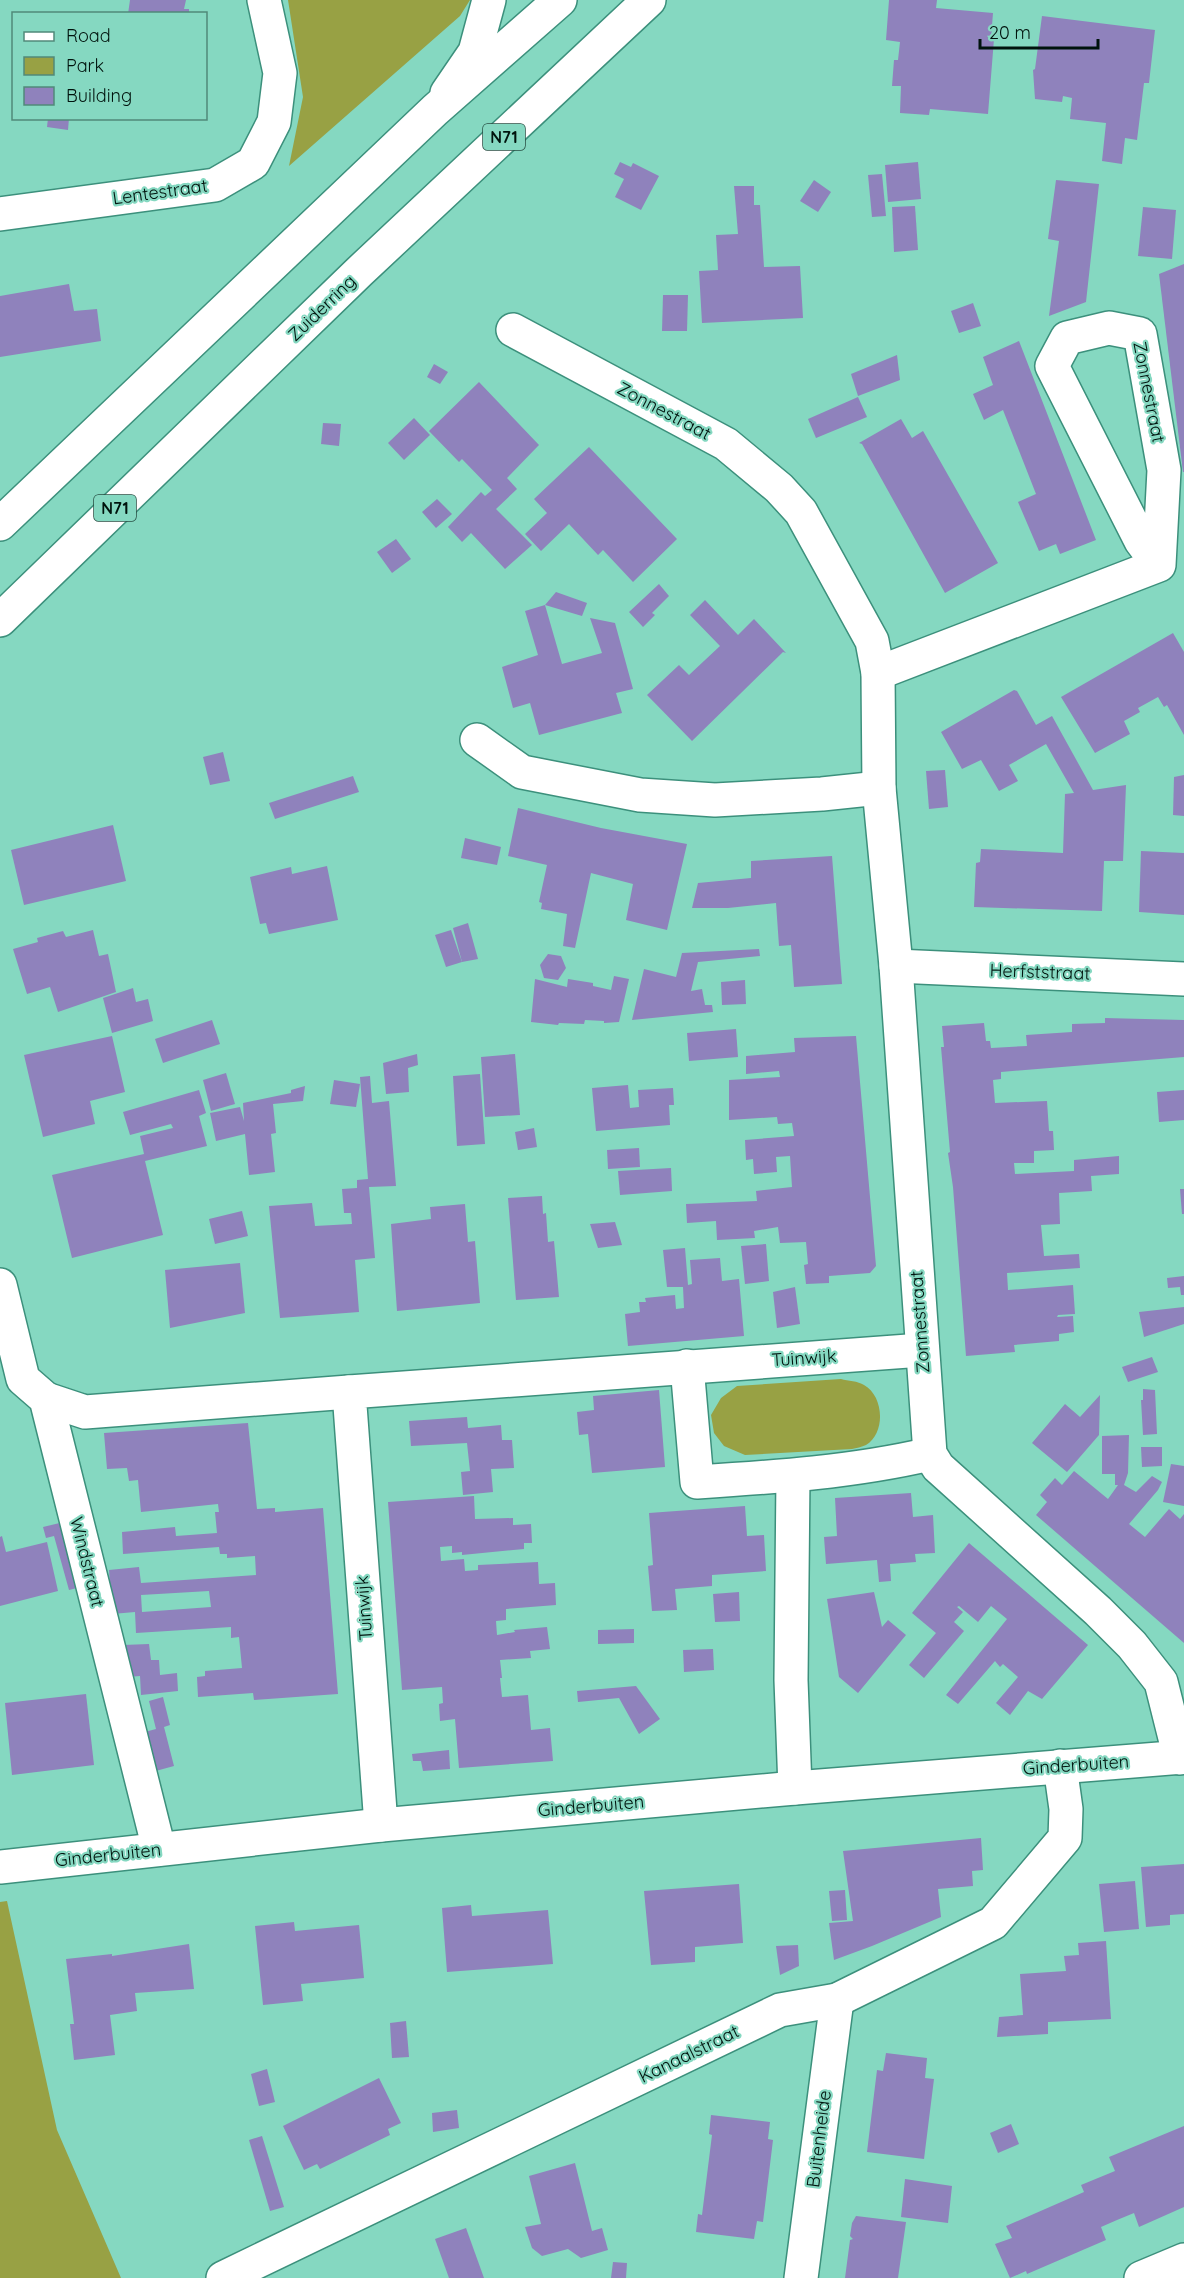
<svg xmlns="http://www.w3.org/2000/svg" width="1184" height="2278" font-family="Quicksand,sans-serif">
  <rect width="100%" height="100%" fill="#85d8c1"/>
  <g fill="#98a144">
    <polygon points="288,0 470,0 460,16 289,166 303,97"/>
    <path d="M841,1379C848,1381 858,1381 864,1385C884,1396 886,1433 866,1445C862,1447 856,1448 852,1449L745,1455L724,1446L714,1433L711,1415L721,1398L737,1386Z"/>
    <polygon points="7,1901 57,2130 121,2278 0,2278 0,1902"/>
  </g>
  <g fill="#8f82bc" fill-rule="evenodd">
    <polygon points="130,0 186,0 184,9 189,9 189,14 128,14"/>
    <polygon points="889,0 937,0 936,8 993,13 991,38 994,39 988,114 930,109 929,115 900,113 901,86 892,86 894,60 898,60 900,42 886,40"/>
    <polygon points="1042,16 1155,30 1149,83 1144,83 1137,140 1125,138 1122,164 1102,161 1106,123 1070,119 1072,98 1063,96 1062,102 1035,99 1033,70 1035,69"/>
    <polygon points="48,118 69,118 68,130 47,127"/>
    <polygon points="620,162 631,167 633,163 659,176 641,210 615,197 624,179 614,174"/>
    <polygon points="918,162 921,199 888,202 885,165"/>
    <polygon points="882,174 886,216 872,217 868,175"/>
    <polygon points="814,180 831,192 818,212 800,201"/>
    <polygon points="1056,180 1099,184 1086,302 1049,316 1059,241 1048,239"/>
    <polygon points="734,186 754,186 754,205 760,205 764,267 800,266 803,318 702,323 699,271 718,270 716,235 738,234"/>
    <polygon points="915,206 918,250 894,252 892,207"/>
    <polygon points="1143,207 1176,210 1172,259 1138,256"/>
    <polygon points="1184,264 1184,472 1183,472 1159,274"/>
    <polygon points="69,284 74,311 97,309 101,341 0,357 0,296"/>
    <polygon points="663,295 688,295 687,331 662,331"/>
    <polygon points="973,303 981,326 959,333 951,311"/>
    <polygon points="1019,341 1096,540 1060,554 1056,544 1039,551 1018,502 1036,494 1003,410 984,420 973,394 993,385 983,357"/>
    <polygon points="897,355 900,380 858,396 851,374"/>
    <polygon points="434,364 448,372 440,384 427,377"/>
    <polygon points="479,382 539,445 507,478 517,489 496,509 532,545 505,569 471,533 462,542 448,527 481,492 485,496 492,490 462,459 459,462 429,431"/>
    <polygon points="858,397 867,417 816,438 808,419"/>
    <polygon points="414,418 430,435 404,460 388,443"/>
    <polygon points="901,419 912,438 923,431 998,563 945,593 862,444 859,443"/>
    <polygon points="323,423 341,424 339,446 321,444"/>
    <polygon points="589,447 677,539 633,582 603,550 598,555 569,524 541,551 525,534 547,513 534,499"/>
    <polygon points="437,499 452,514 436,528 422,512"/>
    <polygon points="396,539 411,559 392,573 377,552"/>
    <polygon points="659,584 669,596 652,613 655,615 643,627 629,612"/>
    <polygon points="556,592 587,603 582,616 545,605"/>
    <polygon points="705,600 738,635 754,619 786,653 783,652 692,741 647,695 679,665 689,675 720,646 690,615"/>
    <polygon points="545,605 562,664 602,653 590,618 615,623 633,689 616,693 622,713 539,735 530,703 513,708 502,667 538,655 525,611"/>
    <polygon points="1173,633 1184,652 1184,735 1167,705 1164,707 1158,697 1138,708 1140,712 1124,721 1130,734 1095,753 1061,697"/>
    <polygon points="1014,690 1017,691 1036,725 1052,716 1093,790 1126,785 1123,861 1104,861 1102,911 974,907 976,863 980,862 981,849 1063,853 1065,794 1074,793 1046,744 1009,765 1018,781 999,791 981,760 962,769 941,732"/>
    <polygon points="223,752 230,781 210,785 203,757"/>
    <polygon points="945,770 948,807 929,809 926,771"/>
    <polygon points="1184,775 1184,816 1173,815 1174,777"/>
    <polygon points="353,776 359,792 275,819 269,803"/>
    <polygon points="518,808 601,828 687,844 667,930 626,920 633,884 591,873 575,948 563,946 567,914 541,909 542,903 539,902 547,865 508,856"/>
    <polygon points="113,825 126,881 24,905 11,850"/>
    <polygon points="465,838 501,847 497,865 461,858"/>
    <polygon points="1141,851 1184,853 1184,915 1139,912"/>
    <polygon points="832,856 842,984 794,987 791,945 779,946 776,903 728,908 692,908 698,883 751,878 751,861"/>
    <polygon points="327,866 338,920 269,934 266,923 260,924 250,877 291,867 292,874"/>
    <polygon points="468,923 478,959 462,962 453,928"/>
    <polygon points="93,930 99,956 108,954 116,992 58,1012 50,987 27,994 13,949 38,942 37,938 63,931 66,937"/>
    <polygon points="451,930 462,962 446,967 435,935"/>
    <polygon points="759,949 760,956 698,962 691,991 702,989 705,1005 712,1005 713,1012 632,1020 644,969 676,977 682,953"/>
    <polygon points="548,954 561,956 566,968 558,980 544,978 540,965"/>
    <polygon points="614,976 629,979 619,1022 604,1023 604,1021 585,1020 584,1024 559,1023 558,1025 531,1022 535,979 567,987 568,979 593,983 593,986 611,990"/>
    <polygon points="745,980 746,1004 722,1005 721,982"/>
    <polygon points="133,988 136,1002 148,999 153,1021 112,1033 103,998"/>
    <polygon points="1105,1018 1184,1020 1184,1057 1001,1072 1001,1079 993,1080 995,1103 1047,1101 1049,1131 1053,1131 1054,1150 1034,1151 1034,1163 1014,1163 1015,1174 1074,1171 1074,1160 1119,1156 1119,1174 1091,1176 1092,1191 1059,1193 1060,1224 1041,1225 1044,1256 1079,1254 1080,1268 1007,1273 1008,1290 1073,1285 1075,1314 1058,1315 1057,1317 1073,1316 1074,1332 1059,1334 1059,1341 1014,1345 1015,1352 966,1356 953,1187 948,1153 950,1152 941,1047 944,1047 942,1026 984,1023 986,1041 990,1041 991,1048 1027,1046 1026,1035 1072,1032 1072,1024 1105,1023"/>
    <polygon points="212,1020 220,1044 163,1063 155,1039"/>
    <polygon points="736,1029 738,1057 689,1061 687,1033"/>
    <polygon points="112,1036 125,1092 90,1101 95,1124 43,1137 24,1055"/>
    <polygon points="856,1036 876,1266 870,1273 829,1276 829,1283 806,1284 804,1265 808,1264 806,1242 780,1243 778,1227 754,1231 755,1238 717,1240 716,1221 687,1223 686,1204 757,1201 756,1191 792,1187 790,1156 776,1157 777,1172 754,1174 753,1159 746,1160 745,1140 794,1136 792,1123 778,1124 777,1117 729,1120 729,1080 780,1077 779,1071 746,1074 746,1056 795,1052 794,1038"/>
    <polygon points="417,1054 418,1065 408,1068 409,1092 386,1094 383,1063"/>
    <polygon points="515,1054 520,1115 485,1117 481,1057"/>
    <polygon points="226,1073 235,1104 211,1111 203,1080"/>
    <polygon points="480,1074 485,1144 457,1146 453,1076"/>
    <polygon points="370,1076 372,1103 389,1101 396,1186 369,1187 375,1258 355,1260 359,1312 280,1318 269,1206 312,1203 315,1226 352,1224 351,1213 344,1213 342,1189 357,1188 357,1180 368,1179 360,1077"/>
    <polygon points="334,1080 360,1084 356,1107 330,1104"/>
    <polygon points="628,1085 630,1108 639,1107 638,1090 673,1088 674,1105 669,1105 670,1125 596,1131 592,1088"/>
    <polygon points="305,1086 303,1101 273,1104 276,1133 271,1134 275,1172 249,1175 245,1134 216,1141 210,1113 240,1107 244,1121 243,1103 291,1093 291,1090"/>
    <polygon points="199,1090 206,1113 199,1116 207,1146 145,1161 163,1235 72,1258 52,1175 144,1154 140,1136 173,1128 171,1124 130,1135 123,1112"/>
    <polygon points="1184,1090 1184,1120 1159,1122 1157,1092"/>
    <polygon points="534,1128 537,1147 518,1150 515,1132"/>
    <polygon points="639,1148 640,1167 608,1169 607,1150"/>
    <polygon points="671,1168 672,1191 620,1195 618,1171"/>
    <polygon points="1180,1189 1184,1189 1184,1214 1182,1214"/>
    <polygon points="542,1196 543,1214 546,1213 548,1242 554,1241 559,1297 516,1300 508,1198"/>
    <polygon points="465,1204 468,1242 475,1241 480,1303 397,1311 391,1224 431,1219 430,1207"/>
    <polygon points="242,1211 248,1236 215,1244 209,1219"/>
    <polygon points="615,1222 622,1245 598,1248 590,1224"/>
    <polygon points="766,1244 769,1281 745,1284 741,1246"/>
    <polygon points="685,1248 688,1285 692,1284 690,1260 720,1258 722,1281 739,1279 744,1336 628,1346 625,1314 640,1312 639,1302 646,1302 645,1298 675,1295 676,1309 684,1308 683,1287 667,1287 663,1250"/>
    <polygon points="240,1263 245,1313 170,1328 165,1270"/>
    <polygon points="1184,1276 1184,1295 1181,1295 1180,1287 1168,1288 1167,1278"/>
    <polygon points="795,1287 800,1324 777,1328 773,1292"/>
    <polygon points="1184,1307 1184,1324 1144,1337 1139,1312"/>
    <polygon points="1152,1357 1158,1372 1128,1382 1122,1367"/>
    <polygon points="1143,1389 1155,1390 1157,1434 1143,1435 1141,1400 1143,1400"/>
    <polygon points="659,1390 665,1467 592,1473 588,1434 579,1435 577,1412 594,1410 593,1396"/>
    <polygon points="1100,1395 1099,1435 1067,1472 1032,1443 1065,1404 1080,1417"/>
    <polygon points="467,1417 468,1428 501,1425 502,1440 512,1440 514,1468 491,1469 493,1492 463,1495 461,1472 470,1471 467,1443 411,1446 409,1421"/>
    <path d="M248,1423L257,1509L275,1508V1512L323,1508L338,1694L254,1700L253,1693L198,1697L197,1677L205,1676V1671L242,1668L239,1637L231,1638V1627L136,1633L135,1612L112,1614L109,1570L139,1567L141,1583L256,1575L255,1556L227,1558V1554H220L219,1547L123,1554L122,1532L175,1527L176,1536L217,1533L215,1512H219L218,1504L141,1512L138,1480L129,1481L127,1468L107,1469L104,1433ZM209,1591L211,1607L142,1612L141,1595Z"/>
    <polygon points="1129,1435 1128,1473 1124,1485 1136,1492 1152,1476 1162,1482 1158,1490 1129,1524 1145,1537 1169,1509 1180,1519 1184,1514 1184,1643 1036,1515 1047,1502 1040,1495 1055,1478 1062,1485 1074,1471 1108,1499 1118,1485 1115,1485 1115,1474 1102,1474 1102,1436"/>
    <polygon points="1141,1447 1162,1447 1162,1466 1142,1467"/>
    <polygon points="1171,1464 1184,1466 1184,1506 1163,1502"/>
    <polygon points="911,1493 913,1517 933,1515 935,1553 915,1554 916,1562 890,1564 891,1581 879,1582 877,1560 826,1564 824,1537 837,1536 835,1498"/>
    <polygon points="474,1496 475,1519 513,1518 513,1525 531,1524 532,1543 524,1543 524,1549 462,1555 462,1552 452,1553 452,1546 440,1547 441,1561 464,1559 465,1571 478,1570 478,1565 538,1562 539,1584 555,1583 556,1605 506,1609 506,1620 496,1621 497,1635 515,1632 514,1630 547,1627 550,1649 530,1651 531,1658 500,1660 502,1678 500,1678 502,1697 528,1695 531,1730 550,1728 553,1761 459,1768 455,1719 440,1721 439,1704 443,1703 442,1687 402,1690 388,1502"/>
    <polygon points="745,1506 747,1536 764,1535 766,1571 712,1575 712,1586 675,1589 677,1610 652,1611 648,1566 653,1565 649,1513"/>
    <polygon points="68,1521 85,1586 69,1590 54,1536 46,1538 43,1527"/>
    <polygon points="2,1536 6,1552 47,1542 58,1591 0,1606 0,1537"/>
    <polygon points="969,1543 1088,1645 1042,1699 1028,1691 1010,1715 996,1703 1018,1677 1003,1664 1000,1667 995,1661 958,1704 946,1695 1007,1619 991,1606 978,1622 959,1606 957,1607 963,1612 954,1622 964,1631 924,1678 909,1665 936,1633 912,1613"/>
    <polygon points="739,1592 740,1621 715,1622 713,1594"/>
    <polygon points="874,1592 882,1627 888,1620 906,1635 858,1693 839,1677 827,1599"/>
    <polygon points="634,1629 634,1643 598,1644 598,1630"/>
    <polygon points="149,1644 151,1660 159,1660 160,1675 177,1673 178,1691 141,1695 140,1676 128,1677 123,1645"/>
    <polygon points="713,1649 714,1670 684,1672 683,1650"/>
    <polygon points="636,1686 660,1719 639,1734 619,1698 578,1702 577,1691"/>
    <polygon points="86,1694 94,1765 12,1775 5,1703"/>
    <polygon points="163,1697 170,1725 164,1727 174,1766 152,1772 141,1733 156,1729 149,1701"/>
    <polygon points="449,1750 450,1769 423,1771 421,1761 413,1761 412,1754"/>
    <polygon points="981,1838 983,1870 972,1871 973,1886 938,1889 941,1917 872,1946 834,1960 829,1923 853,1921 843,1851"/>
    <polygon points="1184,1864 1184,1914 1170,1915 1170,1925 1146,1927 1141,1867"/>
    <polygon points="1135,1881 1139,1929 1104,1932 1099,1884"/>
    <polygon points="739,1884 743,1943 695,1947 695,1962 651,1965 644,1891"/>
    <polygon points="845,1890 847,1920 832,1921 829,1891"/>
    <polygon points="471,1905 472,1916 548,1910 553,1964 447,1972 442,1908"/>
    <polygon points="294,1922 295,1931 359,1925 364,1978 301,1984 303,2001 263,2005 255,1926"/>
    <polygon points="1106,1941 1111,2019 1048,2022 1048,2034 997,2037 999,2017 1023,2015 1020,1974 1066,1971 1064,1956 1079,1955 1078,1943"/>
    <polygon points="189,1944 194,1989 135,1993 137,2011 110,2015 115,2055 74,2060 70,2024 74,2024 66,1959 112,1954 112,1956"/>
    <polygon points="798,1945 799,1966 780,1975 776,1946"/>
    <polygon points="406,2021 409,2057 392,2058 390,2023"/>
    <polygon points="886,2053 927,2058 925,2078 934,2079 924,2159 867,2152 877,2070 883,2071"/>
    <polygon points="267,2069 275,2102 259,2106 251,2074"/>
    <polygon points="379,2078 401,2123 388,2129 390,2135 320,2169 317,2164 304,2170 283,2126"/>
    <polygon points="457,2110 459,2128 433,2132 432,2113"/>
    <polygon points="711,2115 770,2122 768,2139 773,2140 763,2222 757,2221 754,2239 696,2232 698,2214 702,2215 712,2135 709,2134"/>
    <polygon points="1011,2124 1019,2144 998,2153 990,2133"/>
    <polygon points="1184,2126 1184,2207 1139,2227 1134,2213 1117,2220 1101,2227 1106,2240 1027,2274 1026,2271 1010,2278 995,2244 1012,2238 1006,2226 1084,2192 1081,2185 1115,2171 1109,2157"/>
    <polygon points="262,2136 284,2207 270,2211 249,2140"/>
    <polygon points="575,2163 592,2231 602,2228 608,2250 581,2258 568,2249 542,2256 532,2248 525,2227 541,2224 529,2176"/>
    <polygon points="905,2179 952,2186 948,2223 901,2217"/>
    <polygon points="856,2216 906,2222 898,2278 845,2278 850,2240 853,2239 850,2236 852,2223"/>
    <polygon points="466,2228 484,2278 449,2278 435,2239"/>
    <polygon points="613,2262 627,2263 626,2278 611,2278"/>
  </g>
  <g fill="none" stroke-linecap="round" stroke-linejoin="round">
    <defs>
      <g id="minor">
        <polyline points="447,93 475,52 489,0"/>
        <polyline points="0,214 215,185 253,163 274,122 280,73 264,0"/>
        <polyline points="513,330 726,444 779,488 801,512 872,641 878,673 879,788 896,966 930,1454 938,1467 1098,1611 1132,1645 1161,1682 1180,1758"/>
        <polyline points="878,673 1159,565 1164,470 1140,334 1109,328 1067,338 1052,366 1141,541 1159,565"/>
        <polyline points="477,740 522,772 640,795 715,800 822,794 879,788"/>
        <polyline points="896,966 1184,979"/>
        <polyline points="0,1285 23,1379 46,1399 159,1849"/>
        <path d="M687,1366L697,1482C775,1477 853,1472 930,1454"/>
        <polyline points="46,1399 85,1412 349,1392"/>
        <polyline points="793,1476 791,1680 795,1788"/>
        <polyline points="381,1825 349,1392 922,1350"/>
        <polyline points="223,2278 780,2010 837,2000 993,1923 1065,1838 1066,1809 1060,1766"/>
        <polyline points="801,2278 837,2000"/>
        <polyline points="1141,2278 1184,2260"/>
      </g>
      <polyline id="major" points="0,1867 381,1825 795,1788 1184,1757"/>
      <g id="highway">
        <polyline points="0,524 435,110 560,0"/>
        <polyline points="0,620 359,272 649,0"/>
      </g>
    </defs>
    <use href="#minor" stroke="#3c907c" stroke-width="36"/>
    <use href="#major" stroke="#3c907c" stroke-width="36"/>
    <use href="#highway" stroke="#3c907c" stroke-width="36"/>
    <use href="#minor" stroke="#fff" stroke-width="33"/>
    <use href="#major" stroke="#fff" stroke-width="33"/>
    <use href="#highway" stroke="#fff" stroke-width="33"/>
  </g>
  <g text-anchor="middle" stroke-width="4.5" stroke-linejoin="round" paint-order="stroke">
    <g fill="#85d8c1" stroke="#284e43" stroke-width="1.5">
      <rect x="483" y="124" width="42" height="26" rx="4.5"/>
      <rect x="94" y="495" width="42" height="26" rx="4.5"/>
    </g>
    <g font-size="16" font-weight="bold" fill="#00130d">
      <text x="504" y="143">N71</text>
      <text x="115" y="514">N71</text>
    </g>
    <g font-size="18" fill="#00130d" stroke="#85d8c1">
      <text transform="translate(160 192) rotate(-8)" y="6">Lentestraat</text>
      <text transform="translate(322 308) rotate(-44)" y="6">Zuiderring</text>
      <text transform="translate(1149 392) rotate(79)" y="6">Zonnestraat</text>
      <text transform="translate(664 411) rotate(28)" y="6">Zonnestraat</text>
      <text transform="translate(1040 972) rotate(2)" y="6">Herfststraat</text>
      <text transform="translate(920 1322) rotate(-94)" y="6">Zonnestraat</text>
      <text transform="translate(804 1358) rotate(-4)" y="6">Tuinwijk</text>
      <text transform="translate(87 1562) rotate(76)" y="6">Windstraat</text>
      <text transform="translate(364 1608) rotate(-94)" y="6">Tuinwijk</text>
      <text transform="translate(1076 1765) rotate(-4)" y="6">Ginderbuiten</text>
      <text transform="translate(591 1806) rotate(-5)" y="6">Ginderbuiten</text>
      <text transform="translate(108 1855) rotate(-6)" y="6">Ginderbuiten</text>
      <text transform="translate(689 2054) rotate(-26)" y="6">Kanaalstraat</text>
      <text transform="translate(819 2139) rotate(-83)" y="6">Buitenheide</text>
    </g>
  </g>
  <rect x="12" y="12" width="195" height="108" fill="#85d8c1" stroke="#508979" stroke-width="1.5"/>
  <rect x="24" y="32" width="30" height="9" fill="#ffffff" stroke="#508979" stroke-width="1.5"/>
  <text x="66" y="42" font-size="18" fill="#00130d">Road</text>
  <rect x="24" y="57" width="30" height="18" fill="#98a144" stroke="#508979" stroke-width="1.5"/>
  <text x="66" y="72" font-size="18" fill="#00130d">Park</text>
  <rect x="24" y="87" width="30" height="18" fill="#8f82bc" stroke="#508979" stroke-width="1.5"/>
  <text x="66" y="102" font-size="18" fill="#00130d">Building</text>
  <path d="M980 39v9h118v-9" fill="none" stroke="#00130d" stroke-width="3"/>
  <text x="989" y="39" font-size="18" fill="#00130d" stroke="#85d8c1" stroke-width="4.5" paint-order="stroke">20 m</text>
</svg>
